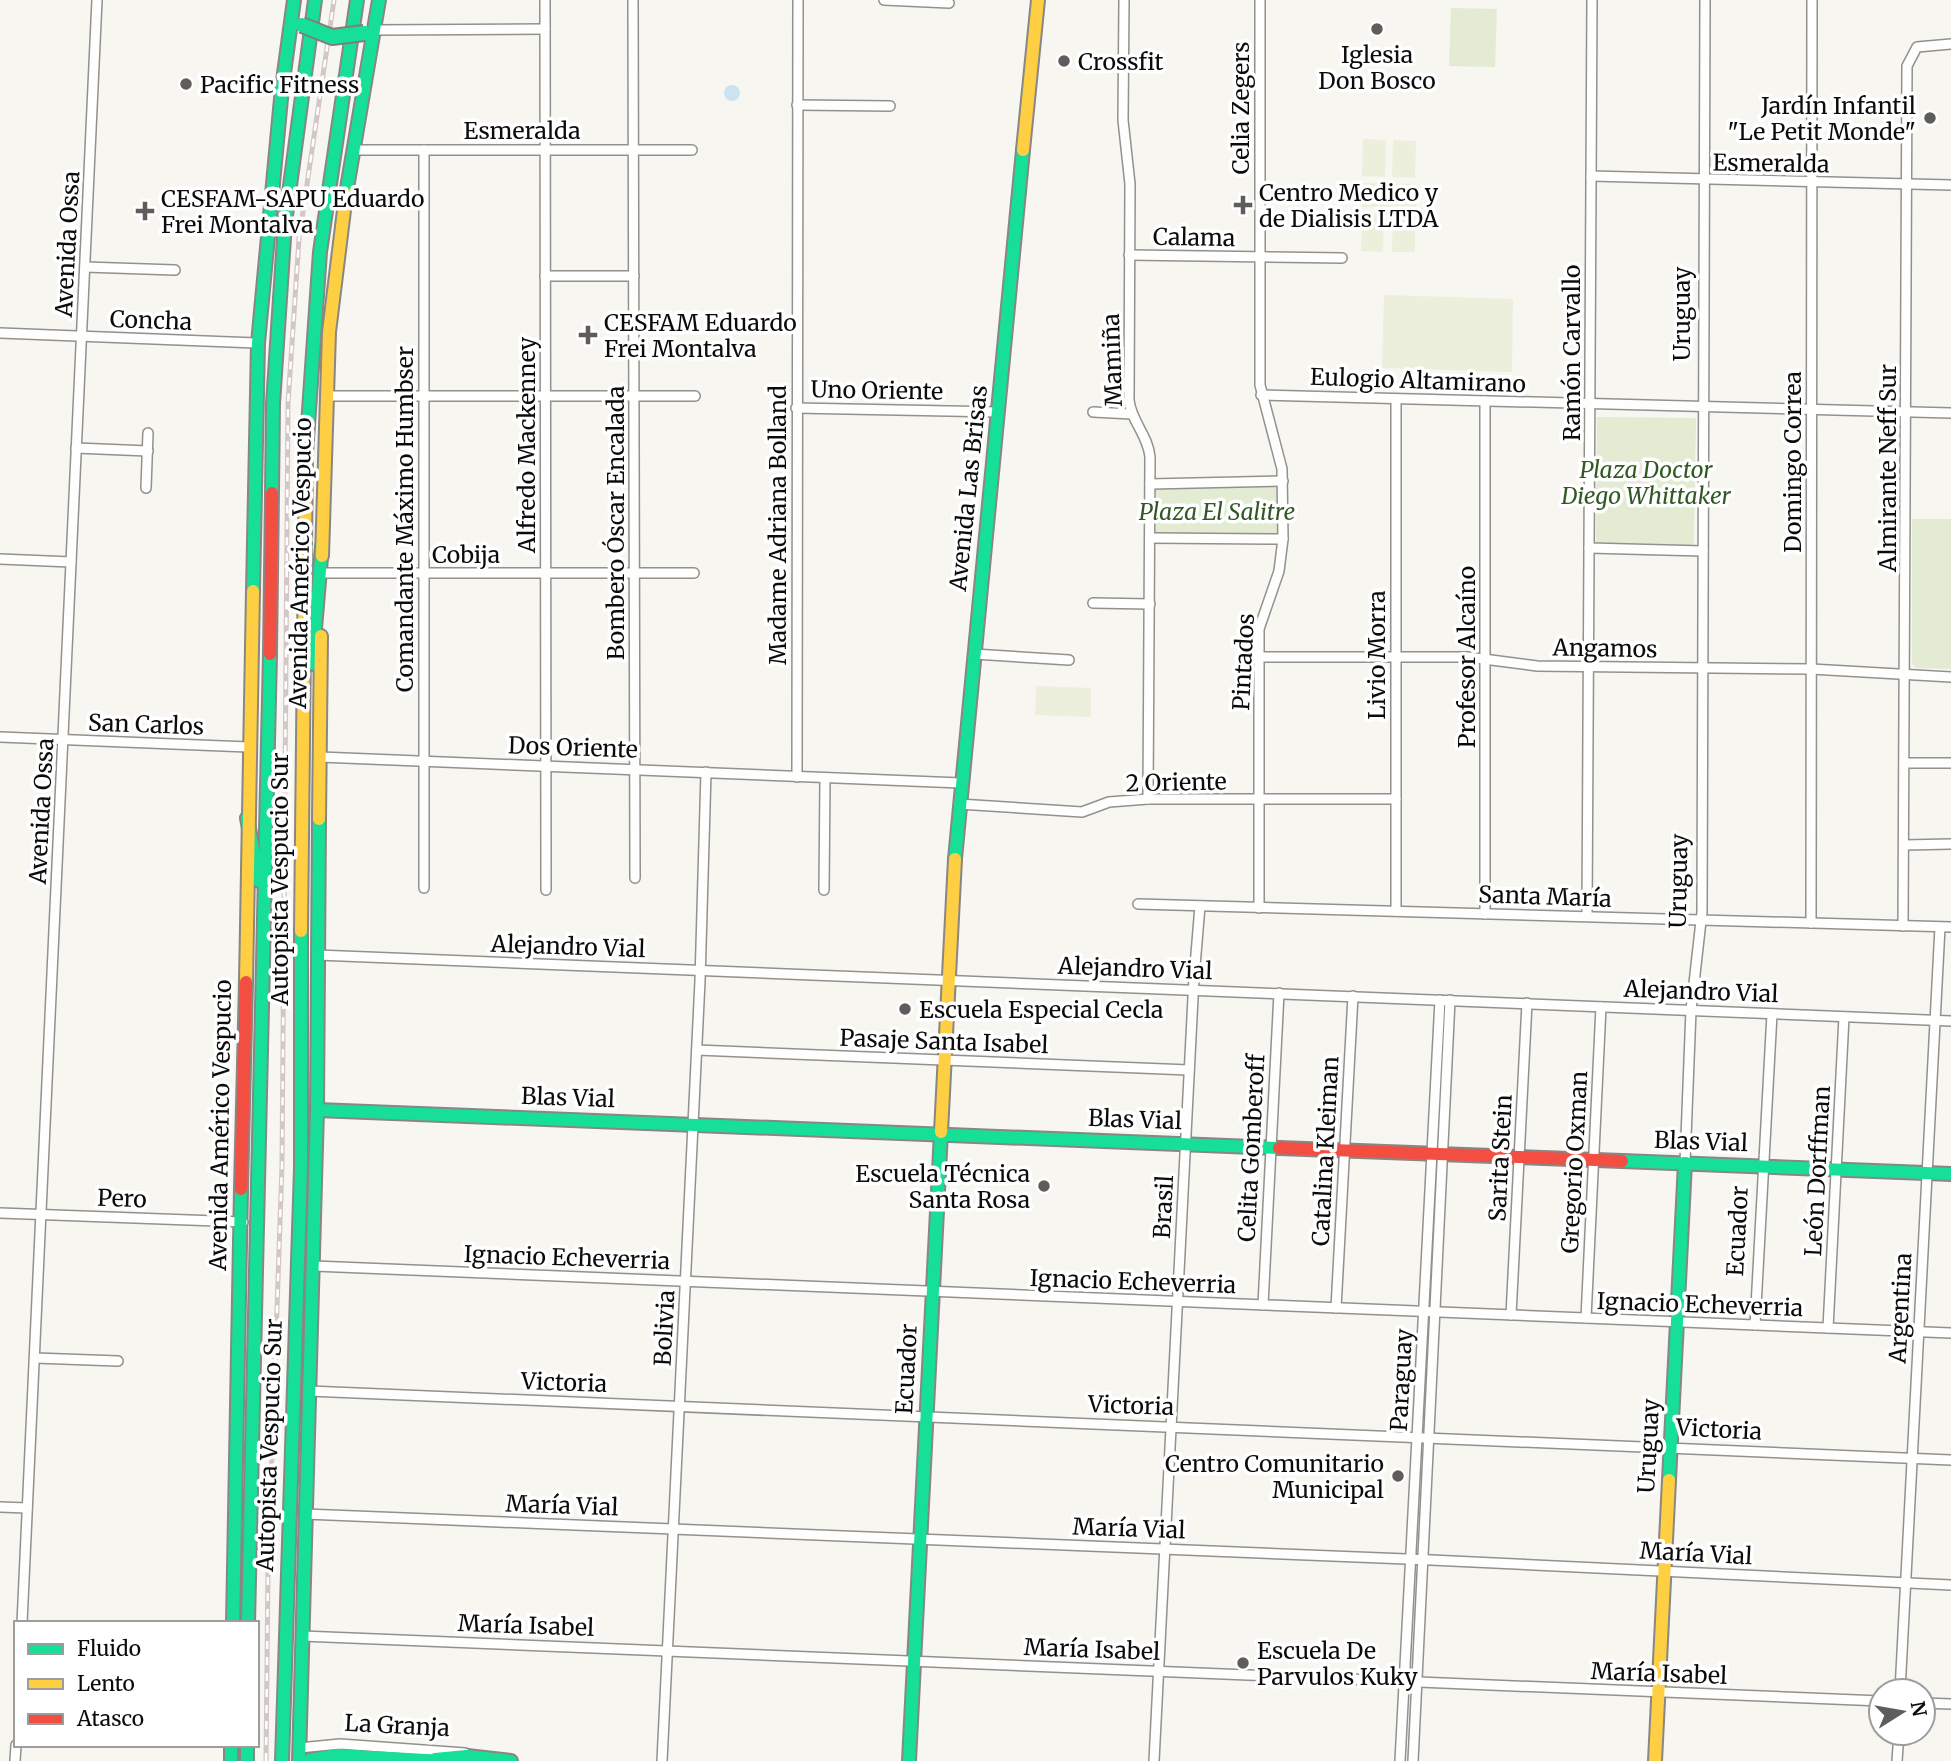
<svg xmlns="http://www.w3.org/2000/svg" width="1951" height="1761" viewBox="0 0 1951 1761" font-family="Merriweather,serif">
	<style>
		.green { fill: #e3ebd3 }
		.pitch { fill: #ebefdc }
		.plaza { fill: #e8e5dd }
		.water { fill: #cae3ee }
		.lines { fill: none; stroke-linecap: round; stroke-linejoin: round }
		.street-casing { stroke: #92918e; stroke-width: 12 }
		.fast-casing { stroke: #888785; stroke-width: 16 }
		.slow-casing { stroke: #888785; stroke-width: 16 }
		.jam-casing { stroke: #888785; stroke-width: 16 }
		.street { stroke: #fefefd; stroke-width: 9 }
		.fast { stroke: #16e098; stroke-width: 12 }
		.slow { stroke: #ffcf43; stroke-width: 12 }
		.jam { stroke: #f24e42; stroke-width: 12 }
		.rail-casing { stroke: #d3c6c6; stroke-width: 5 }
		.rail { stroke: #fff; stroke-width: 2.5; stroke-dasharray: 8; stroke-linecap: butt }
		.fast-bridge-casing { stroke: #7f7e7b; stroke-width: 18; stroke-linecap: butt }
		.fast-bridge { stroke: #16e098; stroke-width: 14 }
		.poi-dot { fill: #5e5d5b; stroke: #fff; stroke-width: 2.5 }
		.labels { text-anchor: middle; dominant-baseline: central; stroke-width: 7; stroke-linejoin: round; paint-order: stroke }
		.poi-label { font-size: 23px; fill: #0b0b0b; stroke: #fff; text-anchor: start }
		.street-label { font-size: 23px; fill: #0b0b0b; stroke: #fff }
		.park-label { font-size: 23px; font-style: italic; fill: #325925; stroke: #fff }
	</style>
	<rect width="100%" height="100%" fill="#f8f6f0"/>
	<!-- green -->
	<g class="green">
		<path d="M1451,8L1497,9L1495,67L1449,66Z"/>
		<path d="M1597,417L1696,418L1694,547L1596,546Z"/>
		<path d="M1277,486L1278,535L1156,536V487Z"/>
		<path d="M1912,519H1951V669L1916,668L1912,664Z"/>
	</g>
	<!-- pitch -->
	<g class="pitch">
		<path d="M1363,139L1386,140L1385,177L1362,176Z"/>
		<path d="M1393,140L1416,141L1415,178L1392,177Z"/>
		<path d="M1363,183L1416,184V207H1362Z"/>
		<path d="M1362,213L1384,214L1383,252L1361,251Z"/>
		<path d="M1393,216H1415V252H1392Z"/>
		<path d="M1384,295L1513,299L1512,372L1382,368Z"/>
		<path d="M1036,686L1091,688V717L1035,715Z"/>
	</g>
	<!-- plaza -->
	<circle class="plaza" cx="1640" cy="482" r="15"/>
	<!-- water -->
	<circle class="water" cx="732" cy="93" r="8"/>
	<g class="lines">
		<defs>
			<g id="street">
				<path d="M545,0L546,890"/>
				<path d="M633,0L635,878"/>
				<path d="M884,0L949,3"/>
				<path d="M1124,0L1123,120L1130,184L1129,400C1131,421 1148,435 1150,457L1148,799"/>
				<path d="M375,30L545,29"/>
				<path d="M797,105L890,106"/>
				<path d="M353,150H692"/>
				<path d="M424,150V888"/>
				<path d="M1591,176L1951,185"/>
				<path d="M1129,255L1342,258"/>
				<path d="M85,267L175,270"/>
				<path d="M545,276H634"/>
				<path d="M0,333L258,343"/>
				<path d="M1261,395L1951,413"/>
				<path d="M326,396H695"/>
				<path d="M1396,399V911"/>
				<path d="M796,408L999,412"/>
				<path d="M1093,412L1132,414"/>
				<path d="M76,448L148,451"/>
				<path d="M1150,484L1283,481"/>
				<path d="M146,488L148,433"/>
				<path d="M1150,538L1283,539"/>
				<path d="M1589,548L1703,551"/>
				<path d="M0,559L71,562"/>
				<path d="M321,573H694"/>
				<path d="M1093,603L1150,604"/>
				<path d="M974,654L1069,660"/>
				<path d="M1259,657H1468L1537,666L1811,669L1951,677"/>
				<path d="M0,737L248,747"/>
				<path d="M320,757L961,783"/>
				<path d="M1904,763H1951"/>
				<path d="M797,777L798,0"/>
				<path d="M959,804L1082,812L1109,802L1148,799H1396"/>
				<path d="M1904,845L1951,844"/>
				<path d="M824,890L825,778"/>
				<path d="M1138,904L1951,927"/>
				<path d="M1259,908V629L1279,571L1283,539L1282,469L1260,385V0"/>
				<path d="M1485,914V401"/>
				<path d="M1587,916L1592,0"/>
				<path d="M1811,923L1812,0"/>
				<path d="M1903,926L1907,66L1917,47L1951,44"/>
				<path d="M317,955L1951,1021"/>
				<path d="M697,1050L1189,1070"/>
				<path d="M1685,1163L1691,1010L1702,912L1705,0"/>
				<path d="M0,1213L243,1222"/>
				<path d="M314,1266L1951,1333"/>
				<path d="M1263,1305L1279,993"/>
				<path d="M1336,1308L1353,996"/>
				<path d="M1511,1315L1527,1003"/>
				<path d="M1586,1318L1601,1007"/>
				<path d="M1755,1325L1772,1014"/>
				<path d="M1828,1328L1844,1017"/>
				<path d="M35,1358L118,1361"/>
				<path d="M309,1391L1951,1460"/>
				<path d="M0,1507L27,1508"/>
				<path d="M305,1514L1431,1560L1951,1585"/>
				<path d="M22,1623L97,0"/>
				<path d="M302,1636L1881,1701"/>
				<path d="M1900,1691L1940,927"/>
				<path d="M1923,1703L1951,1704"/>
				<path d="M299,1748L340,1744L465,1753"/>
				<path d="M15,1761L16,1745"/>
				<path d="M662,1761L700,981L706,772"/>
				<path d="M1154,1761L1194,978L1200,906"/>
				<path d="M1400,1761L1440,1000"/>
				<path d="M1413,1761L1450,1000"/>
				<path d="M1897,1761L1899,1733"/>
			</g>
			<g id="fast">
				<path d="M346,194L379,0"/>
				<path d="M306,454L320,252L357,0"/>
				<path d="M272,493L273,404L285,223L315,0"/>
				<path d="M253,591L258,343L282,88L294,0"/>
				<path d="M312,664L322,546"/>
				<path d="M247,818L259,881"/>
				<path d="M955,859L1023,150"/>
				<path d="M317,1110L1279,1148"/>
				<path d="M1622,1161L1951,1174"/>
				<path d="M1669,1480L1685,1163"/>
				<path d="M233,1623L241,1189"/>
				<path d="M248,1623L270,654"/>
				<path d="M231,1745V1761"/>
				<path d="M247,1745V1761"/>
				<path d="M435,1759L467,1756L511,1761"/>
				<path d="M310,1760L337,1755L443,1761"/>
				<path d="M282,1761L301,1168V931"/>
				<path d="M299,1761L317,1110L319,819"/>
				<path d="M909,1761L941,1132"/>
			</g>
			<g id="slow">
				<path d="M1023,150L1038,0"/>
				<path d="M322,556L329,332L346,194"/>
				<path d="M319,819L321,636"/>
				<path d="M301,931L306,454"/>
				<path d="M246,982L253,591"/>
				<path d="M941,1132L955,859"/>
				<path d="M1655,1761L1669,1480"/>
			</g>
			<g id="jam">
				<path d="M270,654L272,493"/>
				<path d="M1279,1148L1622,1161"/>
				<path d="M241,1189L246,982"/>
			</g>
		</defs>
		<!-- street casing -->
		<use href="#street" class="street-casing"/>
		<!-- fast casing -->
		<use href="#fast" class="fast-casing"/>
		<!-- slow casing -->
		<use href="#slow" class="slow-casing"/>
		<!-- jam casing -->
		<use href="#jam" class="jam-casing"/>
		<!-- street -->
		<use href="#street" class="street"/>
		<!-- fast -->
		<use href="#fast" class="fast"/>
		<!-- slow -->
		<use href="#slow" class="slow"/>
		<!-- jam -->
		<use href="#jam" class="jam"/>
		<defs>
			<path id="rail" d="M266,1761L268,1567L282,1165L288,403L299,239L334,0"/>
		</defs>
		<!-- rail casing -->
		<use href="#rail" class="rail-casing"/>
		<!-- rail -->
		<use href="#rail" class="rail"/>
		<defs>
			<path id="fast-bridge" d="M302,25L332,37L364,33"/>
		</defs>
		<!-- fast-bridge casing -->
		<use href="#fast-bridge" class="fast-bridge-casing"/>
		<!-- fast-bridge -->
		<use href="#fast-bridge" class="fast-bridge"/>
	</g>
	<!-- markers -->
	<g class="poi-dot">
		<circle cx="1377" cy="29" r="7"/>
		<circle cx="1064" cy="61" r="7"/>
		<circle cx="186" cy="84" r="7"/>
		<circle cx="1930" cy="118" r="7"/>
		<path d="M1239.5 194.5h7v7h7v7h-7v7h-7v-7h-7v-7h7z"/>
		<path d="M141.5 200.5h7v7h7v7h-7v7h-7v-7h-7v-7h7z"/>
		<path d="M584.5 324.5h7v7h7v7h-7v7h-7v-7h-7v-7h7z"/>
		<circle cx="905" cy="1009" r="7"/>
		<circle cx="1044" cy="1186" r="7"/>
		<circle cx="1398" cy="1476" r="7"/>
		<circle cx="1243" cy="1663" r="7"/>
	</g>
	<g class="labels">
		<!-- poi labels -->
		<g class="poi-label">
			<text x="1377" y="54" text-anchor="middle">Iglesia<tspan x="1377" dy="26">Don Bosco</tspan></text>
			<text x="1078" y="61">Crossfit</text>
			<text x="200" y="84">Pacific Fitness</text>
			<text x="1916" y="105" text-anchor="end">Jardín Infantil<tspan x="1916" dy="26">"Le Petit Monde"</tspan></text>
			<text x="1259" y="192">Centro Medico y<tspan x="1259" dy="26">de Dialisis LTDA</tspan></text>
			<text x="161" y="198">CESFAM-SAPU Eduardo<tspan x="161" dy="26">Frei Montalva</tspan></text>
			<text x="604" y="322">CESFAM Eduardo<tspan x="604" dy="26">Frei Montalva</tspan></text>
			<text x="919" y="1009">Escuela Especial Cecla</text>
			<text x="1030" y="1173" text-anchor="end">Escuela Técnica<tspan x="1030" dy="26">Santa Rosa</tspan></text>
			<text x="1384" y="1463" text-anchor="end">Centro Comunitario<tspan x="1384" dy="26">Municipal</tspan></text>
			<text x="1257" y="1650">Escuela De<tspan x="1257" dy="26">Parvulos Kuky</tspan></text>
		</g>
		<!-- street labels -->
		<g class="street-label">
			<text transform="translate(1240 108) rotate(-90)">Celia Zegers</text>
			<text x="522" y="130">Esmeralda</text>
			<text transform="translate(1771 163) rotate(1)">Esmeralda</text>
			<text transform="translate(1194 237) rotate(1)">Calama</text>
			<text transform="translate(67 244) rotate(-87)">Avenida Ossa</text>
			<text transform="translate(1681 314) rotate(-90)">Uruguay</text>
			<text transform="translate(151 320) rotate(2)">Concha</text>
			<text transform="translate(1571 353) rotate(-90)">Ramón Carvallo</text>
			<text transform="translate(1112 360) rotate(-92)">Mamiña</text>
			<text transform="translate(1418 380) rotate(2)">Eulogio Altamirano</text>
			<text transform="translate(877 390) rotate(1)">Uno Oriente</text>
			<text transform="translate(526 445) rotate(-90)">Alfredo Mackenney</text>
			<text transform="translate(1792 462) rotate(-90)">Domingo Correa</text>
			<text transform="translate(1887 468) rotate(-90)">Almirante Neff Sur</text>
			<text transform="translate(968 488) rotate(-84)">Avenida Las Brisas</text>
			<text transform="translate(404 519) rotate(-90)">Comandante Máximo Humbser</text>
			<text transform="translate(615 523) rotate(-90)">Bombero Óscar Encalada</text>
			<text transform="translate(777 525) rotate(-90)">Madame Adriana Bolland</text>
			<text x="466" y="554">Cobija</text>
			<text transform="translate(300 563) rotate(-89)">Avenida Américo Vespucio</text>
			<text transform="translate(1605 648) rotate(1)">Angamos</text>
			<text transform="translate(1376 655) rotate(-90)">Livio Morra</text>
			<text transform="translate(1466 657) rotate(-90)">Profesor Alcaíno</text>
			<text transform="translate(1243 662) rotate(-87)">Pintados</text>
			<text transform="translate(146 724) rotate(2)">San Carlos</text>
			<text transform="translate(573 747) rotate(2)">Dos Oriente</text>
			<text transform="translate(1176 782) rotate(-1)">2 Oriente</text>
			<text transform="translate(41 811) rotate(-87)">Avenida Ossa</text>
			<text transform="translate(279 879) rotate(-90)">Autopista Vespucio Sur</text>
			<text transform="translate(1678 881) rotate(-89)">Uruguay</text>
			<text transform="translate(1545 896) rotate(2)">Santa María</text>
			<text transform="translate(568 946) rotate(2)">Alejandro Vial</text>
			<text transform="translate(1135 968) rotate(2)">Alejandro Vial</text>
			<text transform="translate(1701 991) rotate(2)">Alejandro Vial</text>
			<text transform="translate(944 1041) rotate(2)">Pasaje Santa Isabel</text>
			<text transform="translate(568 1097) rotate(2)">Blas Vial</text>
			<text transform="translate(1135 1119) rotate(2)">Blas Vial</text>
			<text transform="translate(220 1125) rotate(-89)">Avenida Américo Vespucio</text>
			<text transform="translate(1701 1141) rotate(2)">Blas Vial</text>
			<text transform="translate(1251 1148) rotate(-87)">Celita Gomberoff</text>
			<text transform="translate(1325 1151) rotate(-87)">Catalina Kleiman</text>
			<text transform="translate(1500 1158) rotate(-87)">Sarita Stein</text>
			<text transform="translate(1574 1162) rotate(-87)">Gregorio Oxman</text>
			<text transform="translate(1817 1171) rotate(-87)">León Dorffman</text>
			<text transform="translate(122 1198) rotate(2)">Pero</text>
			<text transform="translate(1163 1207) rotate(-87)">Brasil</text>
			<text transform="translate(1737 1231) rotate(-87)">Ecuador</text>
			<text transform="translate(567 1257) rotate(2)">Ignacio Echeverria</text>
			<text transform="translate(1133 1281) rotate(2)">Ignacio Echeverria</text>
			<text transform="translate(1700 1304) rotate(2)">Ignacio Echeverria</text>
			<text transform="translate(1900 1308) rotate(-87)">Argentina</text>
			<text transform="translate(664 1328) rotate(-87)">Bolivia</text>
			<text transform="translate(906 1369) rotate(-87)">Ecuador</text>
			<text transform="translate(1401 1380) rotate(-87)">Paraguay</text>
			<text transform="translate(564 1382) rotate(2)">Victoria</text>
			<text transform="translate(1131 1405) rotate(2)">Victoria</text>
			<text transform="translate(1719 1429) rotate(3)">Victoria</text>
			<text transform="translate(269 1445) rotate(-88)">Autopista Vespucio Sur</text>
			<text transform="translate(1648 1446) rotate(-87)">Uruguay</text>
			<text transform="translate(562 1505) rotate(2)">María Vial</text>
			<text transform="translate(1129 1528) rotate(2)">María Vial</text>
			<text transform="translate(1696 1553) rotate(3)">María Vial</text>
			<text transform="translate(526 1625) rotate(2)">María Isabel</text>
			<text transform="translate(1092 1649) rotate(2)">María Isabel</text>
			<text transform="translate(1659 1673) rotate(2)">María Isabel</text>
			<text transform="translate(397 1725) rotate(3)">La Granja</text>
		</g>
		<!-- park labels -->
		<g class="park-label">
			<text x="1646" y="469">Plaza Doctor<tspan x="1646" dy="26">Diego Whittaker</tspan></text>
			<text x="1217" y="511">Plaza El Salitre</text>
		</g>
	</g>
	<!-- legend -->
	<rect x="14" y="1621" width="245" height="126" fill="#ffffff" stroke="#9d9d9d" stroke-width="2"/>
	<rect x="28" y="1644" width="35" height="10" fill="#16e098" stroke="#9d9d9d" stroke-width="2"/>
	<text x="77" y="1656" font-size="21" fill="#0b0b0b">Fluido</text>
	<rect x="28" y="1679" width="35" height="10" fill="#ffcf43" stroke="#9d9d9d" stroke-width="2"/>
	<text x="77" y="1691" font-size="21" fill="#0b0b0b">Lento</text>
	<rect x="28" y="1714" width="35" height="10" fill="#f24e42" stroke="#9d9d9d" stroke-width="2"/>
	<text x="77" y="1726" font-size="21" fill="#0b0b0b">Atasco</text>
	<!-- north arrow -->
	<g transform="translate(1902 1712) rotate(79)"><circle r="33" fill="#ffffff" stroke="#9d9d9d" stroke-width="2"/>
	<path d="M0-5L12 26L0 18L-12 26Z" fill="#5e5d5b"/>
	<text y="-10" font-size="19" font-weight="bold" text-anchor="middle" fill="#0b0b0b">N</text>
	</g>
</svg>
